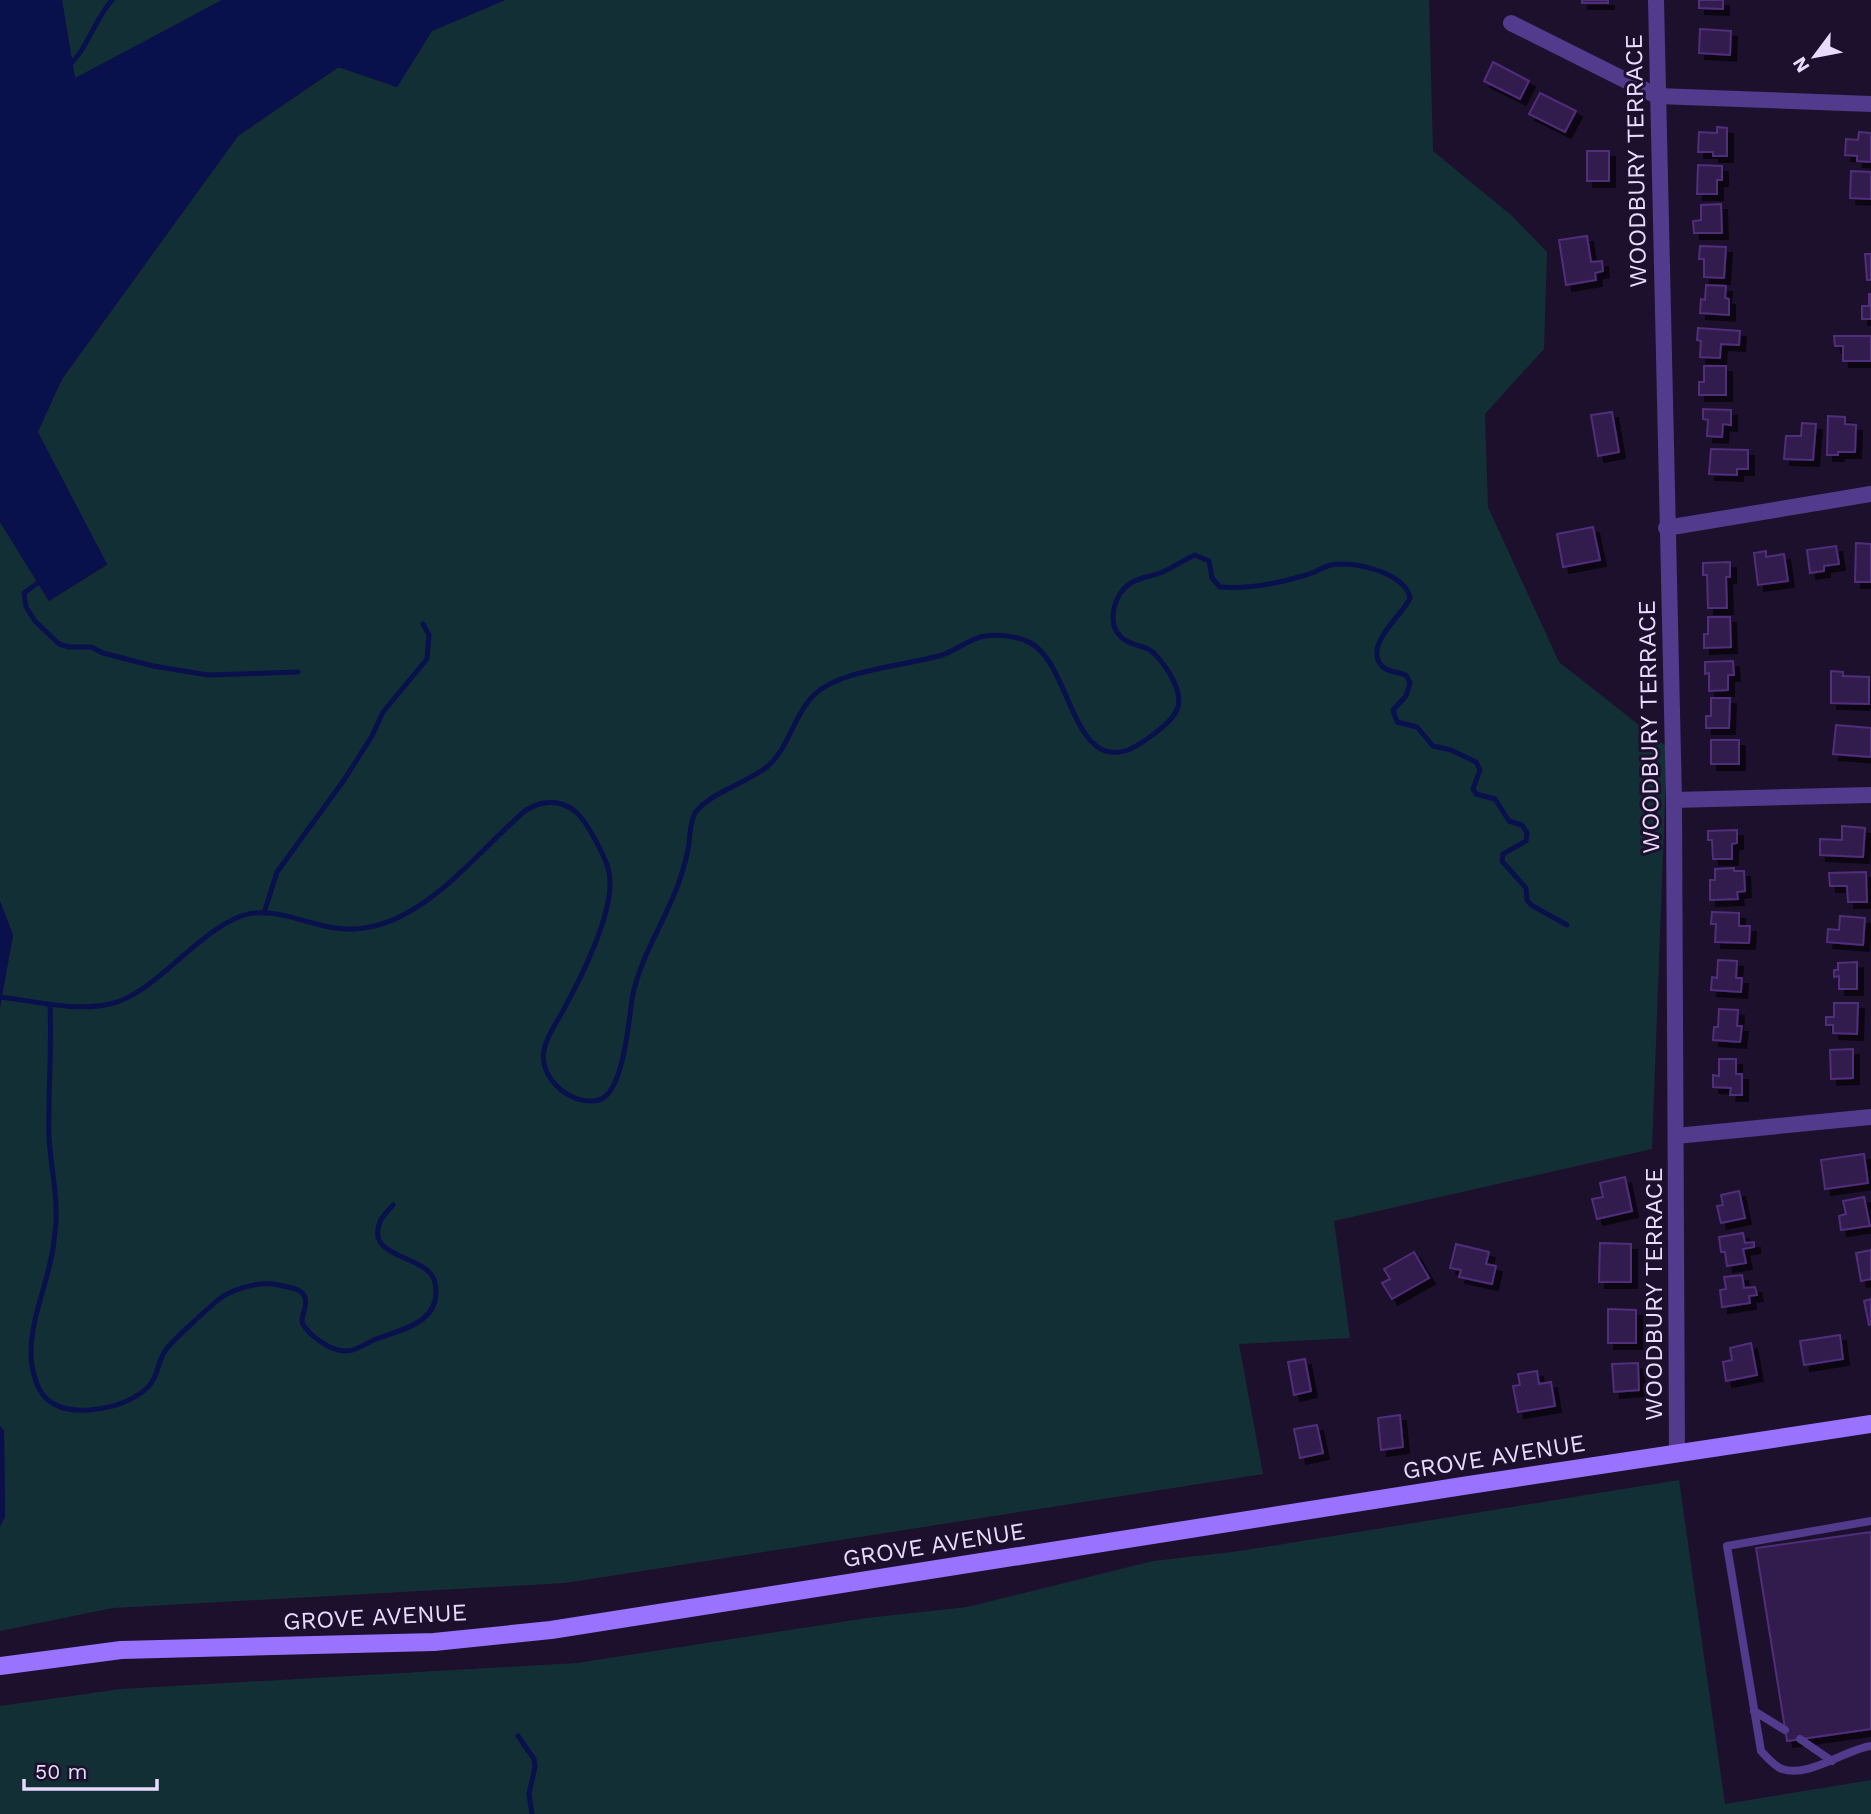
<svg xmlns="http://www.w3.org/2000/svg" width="1871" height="1814" viewBox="0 0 1871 1814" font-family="'Work Sans',sans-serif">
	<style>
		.green { fill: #132f36 }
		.water { fill: #09114c }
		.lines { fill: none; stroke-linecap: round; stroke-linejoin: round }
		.stream { stroke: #09114c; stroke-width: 5 }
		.building { fill: #321c4e; stroke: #502d7a; stroke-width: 2; filter: url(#shadow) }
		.service { stroke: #523a8c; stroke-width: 8 }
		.minor { stroke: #523a8c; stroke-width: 16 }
		.secondary { stroke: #9972ff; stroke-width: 18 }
		.labels { text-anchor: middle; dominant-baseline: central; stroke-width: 6; stroke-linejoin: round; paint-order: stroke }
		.street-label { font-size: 24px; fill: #e8dbff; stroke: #1c102c }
	</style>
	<defs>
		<filter id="shadow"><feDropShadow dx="6" dy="6" stdDeviation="0" flood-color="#0009"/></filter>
	</defs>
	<rect width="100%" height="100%" fill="#1c102c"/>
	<!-- green -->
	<g class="green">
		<path d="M62,0H222L75,79Z"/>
		<path d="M505,0H1429L1433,151L1511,215L1547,252L1544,349L1485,414L1488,507L1559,662L1667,747L1652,1149L1334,1221L1350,1338L1239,1344L1263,1474L565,1583L113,1608L0,1631V1526L5,1517L4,1431L0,1426V1007L13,935L0,901V522L49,601L107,565L37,432L62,379L238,136L339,67L397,87L432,31Z"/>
		<path d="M1679,1480L1725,1804L1871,1780V1814H0V1706L121,1689L577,1663L867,1618L967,1607L1153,1561L1240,1551Z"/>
	</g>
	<!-- water -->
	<g class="water">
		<path d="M0,0H62L75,78L222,0H505L432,31L397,87L338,67L238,136L62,379L38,432L107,564L49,601L0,522Z"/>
		<path d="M0,901L13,935L0,1007Z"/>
		<path d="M0,1426L4,1431L5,1517L0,1526Z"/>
	</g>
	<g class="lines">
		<!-- stream -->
		<g class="stream">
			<path d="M68,66C88,49 94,20 112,0"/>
			<path d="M42,580L24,593L26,607L35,621L59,644L69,647H91L103,653L153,666L208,675L298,672"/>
			<path d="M264,913L277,872L344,780L372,736L383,712L427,659L429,635L423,624"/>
			<path d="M0,997C36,1001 74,1012 110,1004C155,994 194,934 241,916C271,905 305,924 335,928C413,940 472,856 526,810C543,800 560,799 576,812C586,821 592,834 598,845C604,857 610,868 610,882C611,917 582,976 565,1007C558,1021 547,1034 544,1050C538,1078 572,1107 599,1100C623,1094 629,1021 632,999C640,956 665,922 679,882C683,870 687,857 689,844C690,834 690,822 695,813C710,792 748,783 768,766C790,746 794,714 815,694C842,669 906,666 942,655C957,650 970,638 985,636C997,634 1013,636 1024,640C1071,654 1069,771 1128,750C1138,746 1147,739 1155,733C1180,715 1186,702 1170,674C1165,666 1158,656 1150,650C1141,645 1129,645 1121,637C1106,623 1114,593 1131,583C1140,577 1150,577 1160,573C1173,568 1183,560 1195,555L1209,561L1212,578L1220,587C1248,589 1280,583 1306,575C1315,573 1322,567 1331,565C1353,560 1406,573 1410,598C1403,615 1364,644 1381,665C1386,672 1398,672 1406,675L1410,683L1406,696L1393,710L1397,722L1417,727L1433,746L1451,750L1476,762L1480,770L1473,789L1476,794L1495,799L1509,821L1522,825L1527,833L1526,841L1503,854L1502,861L1526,888L1527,900L1531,905L1567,925"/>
			<path d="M50,1004C52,1049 48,1091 49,1136C50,1161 56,1185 56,1210C57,1220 55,1231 54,1241C50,1280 30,1316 31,1356C32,1372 37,1394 52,1403C77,1418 125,1408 147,1388C158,1378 157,1363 165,1351C170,1343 219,1297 227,1294C241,1287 263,1281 278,1285C293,1288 309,1289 305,1307C304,1313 302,1316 302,1323C310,1336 330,1351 346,1351C357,1351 366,1343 376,1339C403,1329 443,1322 435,1283C430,1254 364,1260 380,1222C382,1216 389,1210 393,1205"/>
			<path d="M518,1736L534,1759L535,1767L529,1794L532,1814"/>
		</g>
	</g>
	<!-- building -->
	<g class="building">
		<rect x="1582" y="0" width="26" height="3"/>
		<path d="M1699,0H1723V9L1699,8Z"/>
		<path d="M1700,29L1731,31L1730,55L1699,53Z"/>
		<path d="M1493,62L1529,81L1520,99L1484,81Z"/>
		<path d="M1540,93L1576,111L1565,132L1529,114Z"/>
		<path d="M1717,127L1727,128V156H1713V152H1698L1699,132L1717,133Z"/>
		<path d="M1859,132L1871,133V162L1857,161V156L1845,155L1846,139L1858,140Z"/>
		<rect x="1587" y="151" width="22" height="30"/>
		<path d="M1698,165L1722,166V180H1717V194H1697Z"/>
		<path d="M1851,171L1871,172V199L1850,198Z"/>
		<path d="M1721,204L1722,233H1694L1693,221L1701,220V205Z"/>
		<path d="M1587,236L1591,262L1602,261L1603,271L1595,273L1596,280L1566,285L1559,240Z"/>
		<path d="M1700,246L1726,247L1724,278L1704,277V259H1699Z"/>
		<path d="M1865,254H1871V280H1867Z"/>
		<path d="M1706,285L1726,286L1725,298L1729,299V315L1700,313L1701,299L1705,300Z"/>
		<path d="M1869,294H1871V319H1862V306H1869Z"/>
		<path d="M1698,328L1740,331L1739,345L1721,344L1720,358L1700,357L1701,341L1697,340Z"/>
		<path d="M1834,336H1871V361H1843V346H1835Z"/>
		<path d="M1704,366H1726V395H1699V382H1704Z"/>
		<path d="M1703,409L1731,410V425L1723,424L1722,437L1707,436L1708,420L1703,419Z"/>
		<path d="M1612,412L1619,452L1598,456L1591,415Z"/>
		<path d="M1828,416L1845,417V424L1856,425L1855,452H1838V455H1827Z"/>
		<path d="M1802,423L1816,424L1813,460L1784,459L1786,436H1801Z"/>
		<path d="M1711,449L1748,450V469H1737V475L1709,474Z"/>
		<path d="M1593,527L1600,560L1563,567L1557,534Z"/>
		<path d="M1856,543L1871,544V582H1855Z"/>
		<path d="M1836,546L1839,564L1824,566V571L1810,573L1807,550Z"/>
		<path d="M1766,551V557L1784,554L1788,581L1758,585L1754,553Z"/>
		<path d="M1730,562V577H1726L1727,608H1708L1707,575H1703V563Z"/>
		<path d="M1708,617H1730L1731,647L1704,648V634H1708Z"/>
		<path d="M1733,661L1734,675H1728V690L1709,691V673L1705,674V662Z"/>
		<path d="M1831,671L1843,672V676L1869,677V704L1831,703Z"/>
		<path d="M1711,698H1730L1729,728H1706V716H1711Z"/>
		<path d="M1836,725L1871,728V757L1833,754Z"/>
		<rect x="1711" y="740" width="28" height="24"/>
		<path d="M1842,826L1865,828L1863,857L1820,855V839L1842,840Z"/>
		<path d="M1737,830V843L1732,844V859H1713L1712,840H1708V831Z"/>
		<path d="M1734,868V871H1744L1745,891L1737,892L1738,899L1710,900V880H1715V869Z"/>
		<path d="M1866,872L1867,902H1848L1847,886H1830L1829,873Z"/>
		<path d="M1712,912L1739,913V926H1750L1749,943L1715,942L1716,924H1711Z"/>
		<path d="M1840,916L1865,918L1863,945L1827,942L1828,929L1839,930Z"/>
		<path d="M1718,960L1737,961L1736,978H1742L1741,992L1711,990L1712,977L1717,978Z"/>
		<path d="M1857,962V989H1839V976L1834,977V970H1838V963Z"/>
		<path d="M1834,1003H1858L1857,1034L1833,1033V1025H1826V1017H1834Z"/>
		<path d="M1719,1009L1738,1010L1737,1026H1742L1740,1042L1713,1040L1714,1027H1718Z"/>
		<path d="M1853,1049V1078L1831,1079L1830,1050Z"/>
		<path d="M1719,1059H1736V1074H1742V1095H1730L1731,1088L1713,1087V1075L1719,1076Z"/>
		<path d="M1864,1154L1868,1183L1825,1189L1821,1160Z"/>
		<path d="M1625,1177L1632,1211L1597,1219L1592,1199L1603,1197L1600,1183Z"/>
		<path d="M1739,1191L1745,1218L1721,1223L1717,1206L1723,1205L1721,1195Z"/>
		<path d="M1864,1197L1870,1226L1841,1230L1839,1216L1846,1214L1843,1201Z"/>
		<path d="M1743,1233L1745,1243L1754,1242V1247L1743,1249L1746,1263L1727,1266L1725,1252H1721L1719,1237Z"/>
		<path d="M1600,1243L1631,1244V1282H1599Z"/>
		<path d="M1456,1244L1489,1252L1486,1264L1496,1266L1492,1284L1459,1277L1461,1270L1450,1268Z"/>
		<path d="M1871,1250V1279L1861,1281L1856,1253Z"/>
		<path d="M1414,1252L1429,1278L1392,1299L1382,1283L1390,1279L1384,1269Z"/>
		<path d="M1742,1275L1744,1288L1755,1287L1757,1295L1749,1296L1750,1303L1722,1307L1720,1290L1726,1289L1724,1277Z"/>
		<path d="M1871,1299V1324L1869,1325L1864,1301Z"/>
		<path d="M1608,1309L1636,1310V1343H1608Z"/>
		<path d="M1840,1335L1843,1359L1804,1365L1800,1341Z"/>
		<path d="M1751,1343L1757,1375L1726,1381L1723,1362L1732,1360L1730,1348Z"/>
		<path d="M1305,1359L1311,1391L1294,1395L1288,1362Z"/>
		<path d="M1638,1363L1639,1390L1614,1392L1612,1364Z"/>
		<path d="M1537,1371L1539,1384L1551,1382L1555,1406L1518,1412L1513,1386L1520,1385L1518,1374Z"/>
		<path d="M1400,1415L1403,1447L1381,1450L1378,1418Z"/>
		<path d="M1317,1425L1323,1453L1300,1458L1294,1429Z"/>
		<path d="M1871,1532V1729L1787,1741L1756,1548Z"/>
	</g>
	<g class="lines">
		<!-- service -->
		<g class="service">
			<path d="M1871,1521L1727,1546L1761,1751C1767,1757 1774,1766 1782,1769C1809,1778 1844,1750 1871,1746"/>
			<path d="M1754,1711L1785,1730"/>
			<path d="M1800,1739L1832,1761"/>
		</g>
		<!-- minor -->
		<g class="minor">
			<path d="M1656,0L1674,800L1677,1454"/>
			<path d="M1511,23L1657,96L1871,104"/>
			<path d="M1666,528L1871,494"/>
			<path d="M1674,800L1871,795"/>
			<path d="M1676,1136L1871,1117"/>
		</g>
		<!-- secondary -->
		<path class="secondary" d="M0,1666L121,1650L434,1642L551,1630L1469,1485L1871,1424"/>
	</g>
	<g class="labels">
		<!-- street labels -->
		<g class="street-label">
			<text transform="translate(1636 161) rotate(-91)">WOODBURY TERRACE</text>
			<text transform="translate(1649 727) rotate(-91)">WOODBURY TERRACE</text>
			<text transform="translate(1654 1294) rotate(-90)">WOODBURY TERRACE</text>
			<text transform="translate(1494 1457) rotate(-9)">GROVE AVENUE</text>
			<text transform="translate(934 1545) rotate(-9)">GROVE AVENUE</text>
			<text transform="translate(375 1617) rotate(-3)">GROVE AVENUE</text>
		</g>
	</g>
	<!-- north arrow -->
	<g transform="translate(1815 56) rotate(238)" stroke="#1c102c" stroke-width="5" paint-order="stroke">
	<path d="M0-5L12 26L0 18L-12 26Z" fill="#e8dbff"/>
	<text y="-10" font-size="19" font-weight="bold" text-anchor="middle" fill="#e8dbff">N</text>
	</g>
	<!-- scale -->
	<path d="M24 1779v10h133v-10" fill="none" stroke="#e8dbff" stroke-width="3.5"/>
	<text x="35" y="1779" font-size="21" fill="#e8dbff" stroke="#1c102c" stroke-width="5" paint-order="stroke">50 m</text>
</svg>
